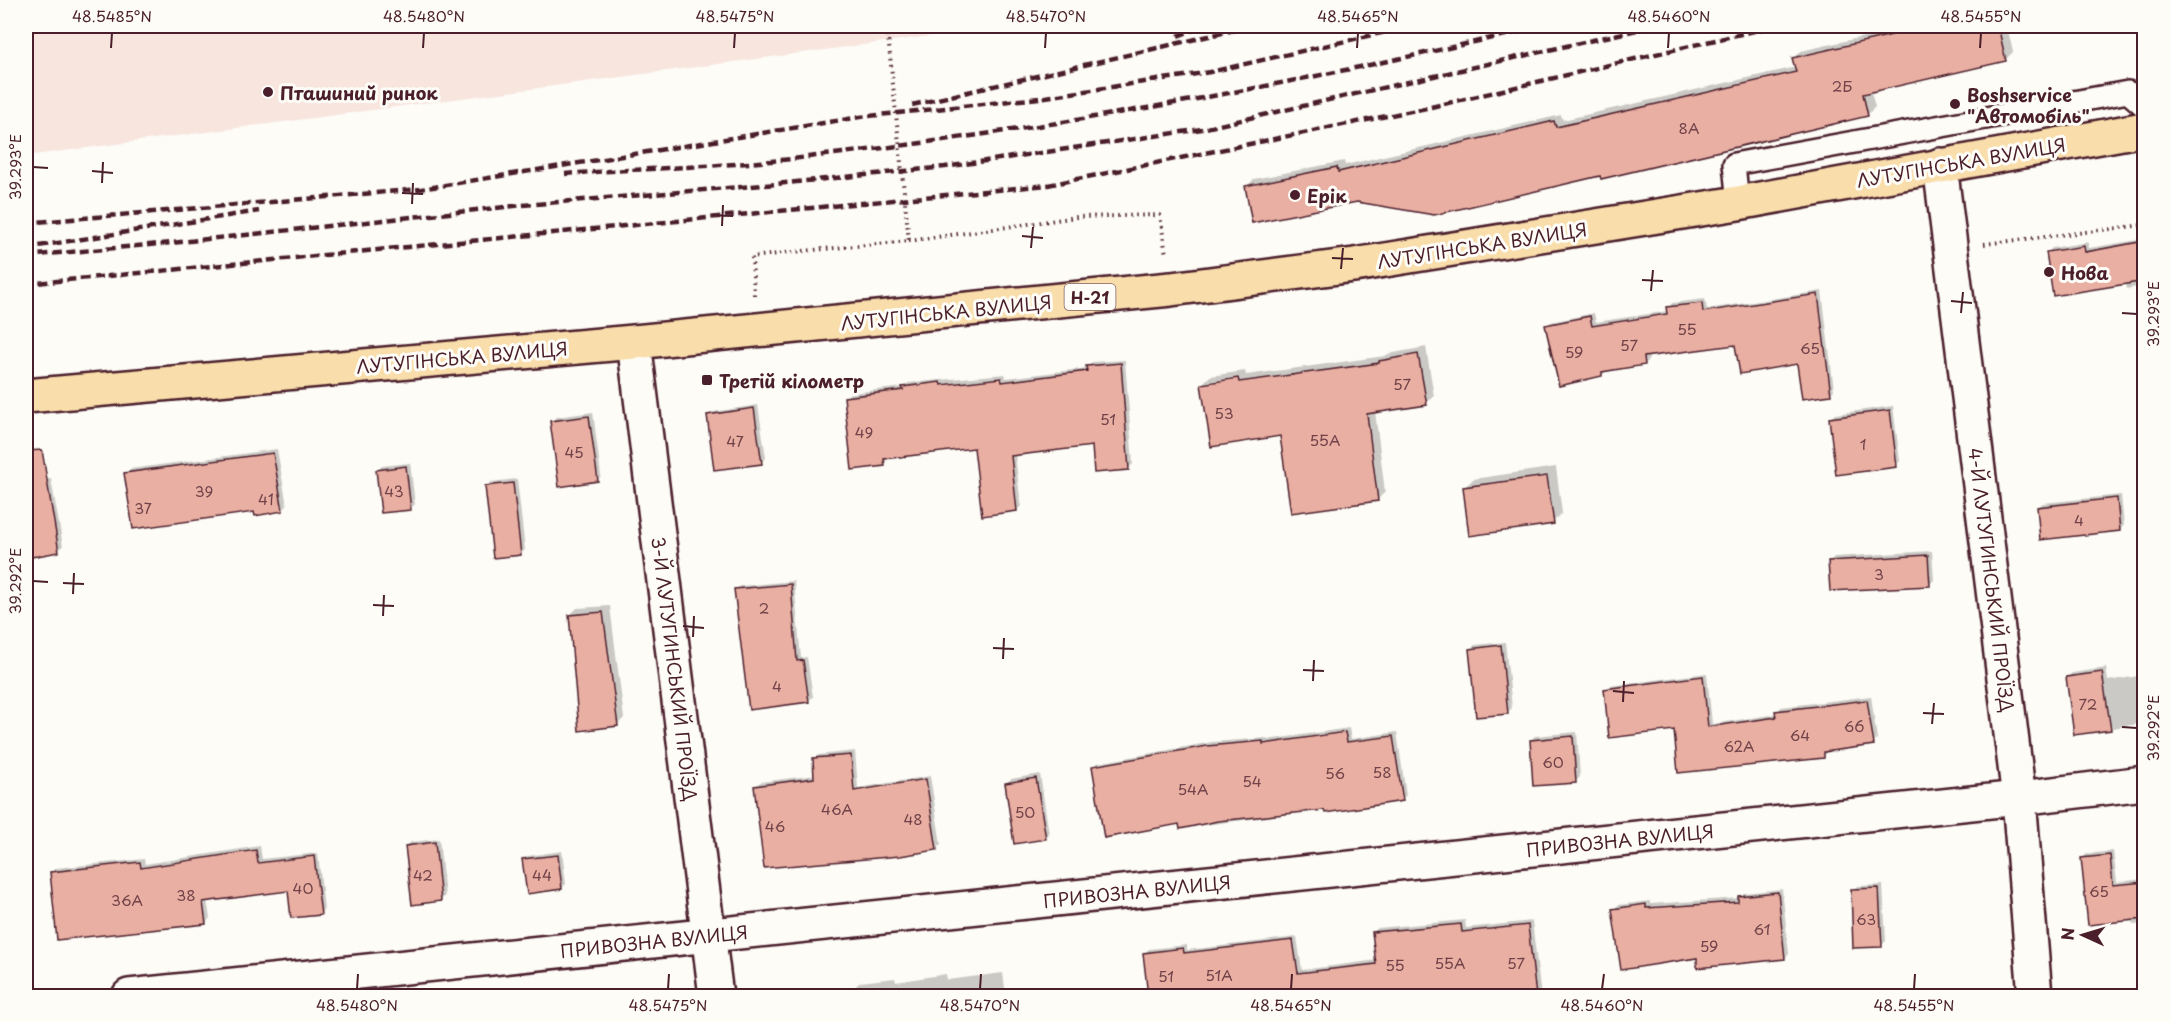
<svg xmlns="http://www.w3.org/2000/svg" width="2170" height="1022" viewBox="0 0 2170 1022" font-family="'Playpen Sans',sans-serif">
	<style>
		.built { fill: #f7e5de }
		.shadow { fill: #0003 }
		.building { fill: #e9afa3; stroke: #4a1f2b; stroke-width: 1.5 }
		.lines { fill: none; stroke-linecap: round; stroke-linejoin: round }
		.service-casing { stroke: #4a1f2b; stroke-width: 26 }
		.minor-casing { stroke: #4a1f2b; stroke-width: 38 }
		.tertiary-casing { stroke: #4a1f2b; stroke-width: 38 }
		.primary-casing { stroke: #4a1f2b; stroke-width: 38 }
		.path { stroke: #4a1f2b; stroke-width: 4; stroke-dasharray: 1.5 4.5; stroke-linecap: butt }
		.service { stroke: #fdfcf7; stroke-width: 21 }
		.minor { stroke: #fdfcf7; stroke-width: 33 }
		.tertiary { stroke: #fdfcf7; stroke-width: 33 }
		.primary { stroke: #f9deab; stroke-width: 33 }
		.rail { stroke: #4a1f2b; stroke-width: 4.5; stroke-dasharray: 9 4.5; stroke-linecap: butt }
		.path-bridge { stroke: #4a1f2b; stroke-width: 4; stroke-dasharray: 1.5 4.5; stroke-linecap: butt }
		.ticks { fill: none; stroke: #4a1f2b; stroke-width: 2 }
		.poi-dot { fill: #4a1f2b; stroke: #fdfcf7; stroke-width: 2 }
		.labels { text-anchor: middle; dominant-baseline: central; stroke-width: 6; stroke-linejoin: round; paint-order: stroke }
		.number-label { font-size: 15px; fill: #724349 }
		.shield { fill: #fdfcf7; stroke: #806168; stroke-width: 1.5 }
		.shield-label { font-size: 16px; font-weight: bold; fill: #4a1f2b }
		.poi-label { font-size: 18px; font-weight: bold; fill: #4a1f2b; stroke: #fdfcf7; text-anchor: start }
		.street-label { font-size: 18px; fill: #4a1f2b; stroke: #fdfcf7 }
		.neatline { fill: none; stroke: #4a1f2b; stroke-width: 2 }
		.ticks-label { font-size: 15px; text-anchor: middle; fill: #4a1f2b }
	</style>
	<rect width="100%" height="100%" fill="#fdfcf7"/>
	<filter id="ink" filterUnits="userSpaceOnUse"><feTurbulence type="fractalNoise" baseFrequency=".0167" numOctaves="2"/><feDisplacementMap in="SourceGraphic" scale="12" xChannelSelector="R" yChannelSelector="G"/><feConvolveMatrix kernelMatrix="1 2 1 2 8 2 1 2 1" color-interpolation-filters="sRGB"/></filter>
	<g filter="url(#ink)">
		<!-- built -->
		<path class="built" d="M26,26H1005L26,156Z"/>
		<!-- shadow -->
		<g class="shadow">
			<path d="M1911,26H2007L2013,52L2005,60L1871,91L1875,107L1868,114L1434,214L1247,186L1254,179L1344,161L1345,165L1561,115L1563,120L1796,67L1794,58L1801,51Z"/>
			<path d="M2144,239V286L2126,289L2125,283L2047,253L2052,248L2088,242L2089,248Z"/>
			<path d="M1822,291L1834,390L1830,394L1799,363L1737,343L1648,354L1649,359L1645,364L1607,370L1602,375L1547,326L1551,322L1594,313L1596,322L1668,311L1672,303L1705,299L1707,309Z"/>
			<path d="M1426,347L1434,396L1426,403L1375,411L1385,492L1377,500L1202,384L1210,376L1245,371L1246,375L1385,356L1388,354Z"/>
			<path d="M1125,360L1133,464L1129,468L1094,444L1015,454L1021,506L1017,510L975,446L888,457L884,465L846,397L850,393L904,387L908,383L1005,374L1006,378L1088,368L1092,362Z"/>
			<path d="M758,405L766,458L762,462L709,416L713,412Z"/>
			<path d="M1893,406L1900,461L1896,466L1830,419L1835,414Z"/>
			<path d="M593,412L601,476L597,480L551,422L556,417Z"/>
			<path d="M277,449L287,506L282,510H255L125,473L130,469Z"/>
			<path d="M410,463L415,504L411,508L383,512L378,470L382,466Z"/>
			<path d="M1556,467L1562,513L1553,522L1464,488L1473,479Z"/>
			<path d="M51,479L63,546L58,551L26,556V483Z"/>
			<path d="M517,479L525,550L520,554L486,487L491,482Z"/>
			<path d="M2121,495L2124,525L2120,530L2038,507L2043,503Z"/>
			<path d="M1932,551L1934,580L1930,584L1830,561L1834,557Z"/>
			<path d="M794,581L801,658L807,657L813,697L808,701L736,590L740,586Z"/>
			<path d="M610,606L624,718L617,725L570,615L577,608Z"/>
			<path d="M1505,642L1512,708L1508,712L1470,649L1475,645Z"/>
			<path d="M2106,668L2108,681L2144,675V723L2076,734L2068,677L2072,673Z"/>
			<path d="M1707,673L1712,724L1777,714L1781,707L1871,696L1877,739L1873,744L1828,750L1824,756L1675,729L1606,690L1610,686Z"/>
			<path d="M1349,728L1351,739L1397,732L1406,795L1402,800L1181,828L1180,823L1093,767L1098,763L1212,742L1267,738V740Z"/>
			<path d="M1577,732L1580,777L1576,781L1531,740L1535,736Z"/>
			<path d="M855,751L858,788L930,776L941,844L936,848L756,786L760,782L816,775L814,759L818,755Z"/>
			<path d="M1040,774L1049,834L1045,838L1006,783L1011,779Z"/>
			<path d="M439,839L445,896L441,900L406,847L411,842Z"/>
			<path d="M260,846L262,859L318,853L324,909L320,914L290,889L207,900L210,918L206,923L52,872L56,868L144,859L145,864Z"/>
			<path d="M562,851L566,884L562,888L524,860L528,856Z"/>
			<path d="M2113,851L2117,882L2144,879V924L2133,925L2132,919L2082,858L2087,854Z"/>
			<path d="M1883,885L1886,941L1881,946L1853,890L1857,886Z"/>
			<path d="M1782,889L1789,954L1785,958L1698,956L1614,910L1618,905L1650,901V904L1740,898L1744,893Z"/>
			<path d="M1465,920L1466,928L1532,921L1541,996H1149L1144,954L1149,949L1187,945V950L1297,937L1302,970L1377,960L1373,932L1378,928Z"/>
			<path d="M1003,973L1006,996H857L856,986L860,982L895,978L896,982L946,974L947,980Z"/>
			<path d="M1979,992V996H1931Z"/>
		</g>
		<!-- building -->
		<g class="building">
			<path d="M1931,26H1998L2006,61L1863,94L1868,116L1601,179L1600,176L1434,215L1357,202L1252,223L1245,186L1337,167L1338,172L1554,121L1556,127L1796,72L1792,58Z"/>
			<path d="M2145,241V281L2053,296L2046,252L2084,246L2085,252Z"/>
			<path d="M1818,294L1831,395L1802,399L1797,364L1740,374L1735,345L1644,357L1645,365L1602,372V376L1559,386L1545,325L1590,316L1592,326L1667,314L1666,307L1702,303L1703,312Z"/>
			<path d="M1418,354L1427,405L1367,414L1378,501L1291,513L1280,436L1211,447L1201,384L1238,378L1239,382L1379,363V361Z"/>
			<path d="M1121,363L1129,470L1094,473L1092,446L1011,456L1017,511L982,516L974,448L884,459L885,466L852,470L844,397L903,390L902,387L940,382L941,385L1001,378L1002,382L1087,371L1086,366Z"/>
			<path d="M754,408L762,464L714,470L707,415Z"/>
			<path d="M1890,410L1897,467L1836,475L1829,418Z"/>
			<path d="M589,416L598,481L559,487L550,421Z"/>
			<path d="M42,450L59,552L26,558V451Z"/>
			<path d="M273,453L283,511L255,516L254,512L133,529L124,473Z"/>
			<path d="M406,466L411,510L381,513L376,470Z"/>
			<path d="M1547,476L1554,524L1469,536L1463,487Z"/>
			<path d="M513,483L521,555L493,558L485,486Z"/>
			<path d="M2117,498L2120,531L2040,540L2037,507Z"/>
			<path d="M1928,555L1930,586L1830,591L1828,561Z"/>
			<path d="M791,584L797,661L803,660L809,702L749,710L734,589Z"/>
			<path d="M603,612L618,726L579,731L569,615Z"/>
			<path d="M1501,645L1508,714L1476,717L1469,649Z"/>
			<path d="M2102,672L2111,730L2074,735L2066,677Z"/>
			<path d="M1703,676L1708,727L1776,717L1775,711L1867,700L1874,745L1824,752V758L1678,773L1674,730L1609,738L1604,689Z"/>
			<path d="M1345,732L1347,742L1393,736L1403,801L1325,813L1324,810L1218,821L1180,829L1179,824L1104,838L1092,766L1207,746L1263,741V744Z"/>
			<path d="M1573,736L1576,783L1533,786L1530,740Z"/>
			<path d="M851,755L854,791L926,779L937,850L900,856L764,868L754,786L814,778L813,758Z"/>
			<path d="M1036,778L1046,839L1014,844L1005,783Z"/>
			<path d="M435,842L441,901L412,905L405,846Z"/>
			<path d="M256,850L258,863L314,856L321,915L291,918L288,891L203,902L206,924L57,940L50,872L140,862L141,868Z"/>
			<path d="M558,855L562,889L527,894L522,859Z"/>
			<path d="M2110,855L2113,885L2145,882V919L2088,925L2081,858Z"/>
			<path d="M1879,888L1882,947L1853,948L1851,889Z"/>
			<path d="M1778,892L1785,959L1697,968V958L1621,970L1612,909L1646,904V908L1738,902V896Z"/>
			<path d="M1461,924L1462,932L1528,925L1536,996H1148L1143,953L1183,948L1184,953L1293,940L1298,973L1376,964L1372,932Z"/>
		</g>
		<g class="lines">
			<defs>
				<path id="service" d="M1738,203L1734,164L2128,92L2144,106"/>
				<g id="minor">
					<path d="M634,342L716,996"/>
					<path d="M129,996L2019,798L2144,783"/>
				</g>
				<path id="tertiary" d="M1940,165L2019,798L2035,996"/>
				<path id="primary" d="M26,396L634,342L1171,289L1354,265L1738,203L2144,129"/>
			</defs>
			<!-- service casing -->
			<use href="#service" class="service-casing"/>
			<!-- minor casing -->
			<use href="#minor" class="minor-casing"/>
			<!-- tertiary casing -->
			<use href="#tertiary" class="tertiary-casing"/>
			<!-- primary casing -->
			<use href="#primary" class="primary-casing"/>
			<!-- path -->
			<g class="path">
				<path d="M909,241L1077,217L1160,215L1166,255"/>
				<path d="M1984,244L2144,225"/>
				<path d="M754,295L752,257L803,251"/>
			</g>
			<!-- service -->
			<use href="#service" class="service"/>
			<!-- minor -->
			<use href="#minor" class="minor"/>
			<!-- tertiary -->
			<use href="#tertiary" class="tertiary"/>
			<!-- primary -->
			<use href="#primary" class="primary"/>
			<!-- rail -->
			<g class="rail">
				<path d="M1178,36L1203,26"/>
				<path d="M912,105L1252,26"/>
				<path d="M565,174C646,168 728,167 808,157C1056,129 1302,83 1544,26"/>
				<path d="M26,223L421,189L860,117L1039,98L1210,72L1412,26"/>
				<path d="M26,248L259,211"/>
				<path d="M26,256L171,243L523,205L776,184L945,167L1202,129L1654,26"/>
				<path d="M26,284L1048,185L1431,107L1775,26"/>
			</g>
			<!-- path-bridge -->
			<path class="path-bridge" d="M803,251L909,241L887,26"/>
		</g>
	</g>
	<!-- ticks -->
	<path class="ticks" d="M111,48L112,33M423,48L424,33M734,48L735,33M1045,48L1046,33M1357,48L1358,33M1668,48L1669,33M1980,48L1981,33M33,167L48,168M92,171L113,173M102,183L103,162M402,193L423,194M412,204L413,183M712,215L733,216M722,226L723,205M1022,236L1043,238M1031,248L1033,227M1332,258L1353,259M1341,269L1343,248M1642,280L1663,281M1651,291L1653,270M1951,301L1972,303M1961,313L1963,292M2122,313L2137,314M33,581L48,582M63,583L84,584M73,594L74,573M373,605L394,606M383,616L384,595M683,626L704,628M693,637L694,616M993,648L1014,649M1003,659L1004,638M1303,670L1324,671M1313,681L1314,660M1613,691L1634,693M1623,702L1624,681M1923,713L1944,714M1932,724L1934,703M2122,727L2137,728M357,989L358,974M668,989L669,974M980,989L981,974M1291,989L1292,974M1602,989L1604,974M1914,989L1915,974"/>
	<!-- markers -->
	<g class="poi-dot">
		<circle cx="268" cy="92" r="6"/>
		<circle cx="1955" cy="104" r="6"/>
		<circle cx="1295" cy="195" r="6"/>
		<circle cx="2049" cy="272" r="6"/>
		<rect x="701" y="374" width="12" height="12" rx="3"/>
	</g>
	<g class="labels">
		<!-- number labels -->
		<g class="number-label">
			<text x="1842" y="85">2Б</text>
			<text x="1689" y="127">8А</text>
			<text x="1687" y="328">55</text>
			<text x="1629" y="344">57</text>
			<text x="1810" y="347">65</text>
			<text x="1574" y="351">59</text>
			<text x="1402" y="383">57</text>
			<text x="1224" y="412">53</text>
			<text x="1108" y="418">51</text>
			<text x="864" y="431">49</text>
			<text x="1325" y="439">55А</text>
			<text x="735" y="440">47</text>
			<text x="1863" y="443">1</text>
			<text x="574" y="451">45</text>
			<text x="204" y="490">39</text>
			<text x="394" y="490">43</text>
			<text x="266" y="498">41</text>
			<text x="143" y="507">37</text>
			<text x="2079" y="519">4</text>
			<text x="1879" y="573">3</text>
			<text x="764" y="607">2</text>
			<text x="777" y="685">4</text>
			<text x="2088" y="703">72</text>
			<text x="1854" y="725">66</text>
			<text x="1800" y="734">64</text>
			<text x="1739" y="745">62А</text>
			<text x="1553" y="761">60</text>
			<text x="1382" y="771">58</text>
			<text x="1335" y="772">56</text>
			<text x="1252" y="780">54</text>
			<text x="1193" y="788">54А</text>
			<text x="837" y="808">46А</text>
			<text x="1025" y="811">50</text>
			<text x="913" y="818">48</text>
			<text x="775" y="825">46</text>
			<text x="423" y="874">42</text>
			<text x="542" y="874">44</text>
			<text x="303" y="887">40</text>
			<text x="2099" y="890">65</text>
			<text x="186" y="894">38</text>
			<text x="127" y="899">36А</text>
			<text x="1866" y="918">63</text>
			<text x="1762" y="928">61</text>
			<text x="1709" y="945">59</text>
			<text x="1450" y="962">55А</text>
			<text x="1516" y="962">57</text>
			<text x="1395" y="964">55</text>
			<text x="1219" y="974">51А</text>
			<text x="1166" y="975">51</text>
		</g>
		<!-- shield labels -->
		<rect class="shield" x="1064.5" y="284" width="51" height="26" rx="4.5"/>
		<g class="shield-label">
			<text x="1090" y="297">Н-21</text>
		</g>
		<!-- poi labels -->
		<g class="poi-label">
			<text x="280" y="92">Пташиний ринок</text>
			<text x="1967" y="94">Boshservice<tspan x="1967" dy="21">"Автомобіль"</tspan></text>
			<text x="1307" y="195">Ерік</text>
			<text x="2061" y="272">Нова</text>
			<text x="719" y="380">Третій кілометр</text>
		</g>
		<!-- street labels -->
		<g class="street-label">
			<text transform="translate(1961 162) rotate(-10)">ЛУТУГІНСЬКА ВУЛИЦЯ</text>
			<text transform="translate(1482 245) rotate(-9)">ЛУТУГІНСЬКА ВУЛИЦЯ</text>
			<text transform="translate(946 312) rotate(-6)">ЛУТУГІНСЬКА ВУЛИЦЯ</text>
			<text transform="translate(462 357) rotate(-5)">ЛУТУГІНСЬКА ВУЛИЦЯ</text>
			<text transform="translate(1992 580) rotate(83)">4-Й ЛУТУГИНСЬКИЙ ПРОЇЗД</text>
			<text transform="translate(675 669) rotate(83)">3-Й ЛУТУГИНСЬКИЙ ПРОЇЗД</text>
			<text transform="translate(1620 840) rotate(-6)">ПРИВОЗНА ВУЛИЦЯ</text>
			<text transform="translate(1137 891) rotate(-6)">ПРИВОЗНА ВУЛИЦЯ</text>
			<text transform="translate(654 941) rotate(-6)">ПРИВОЗНА ВУЛИЦЯ</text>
		</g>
	</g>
	<!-- margin -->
	<rect width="2170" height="1022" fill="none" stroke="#fdfcf7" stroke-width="66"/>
	<!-- north arrow -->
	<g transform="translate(2083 935) rotate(274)" stroke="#fdfcf7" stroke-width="4.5" paint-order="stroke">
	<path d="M0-4.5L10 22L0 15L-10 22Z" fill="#4a1f2b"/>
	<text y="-9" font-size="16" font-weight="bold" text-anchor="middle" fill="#4a1f2b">N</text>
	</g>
	<rect x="33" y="33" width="2104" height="956" class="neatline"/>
	<g class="ticks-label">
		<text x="112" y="22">48.5485°N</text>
		<text x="424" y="22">48.5480°N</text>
		<text x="735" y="22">48.5475°N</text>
		<text x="1046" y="22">48.5470°N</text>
		<text x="1358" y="22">48.5465°N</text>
		<text x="1669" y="22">48.5460°N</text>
		<text x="1981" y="22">48.5455°N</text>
		<text transform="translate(16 167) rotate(-90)" y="5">39.293°E</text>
		<text transform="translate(2154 314) rotate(-90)" y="5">39.293°E</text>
		<text transform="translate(16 581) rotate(-90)" y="5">39.292°E</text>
		<text transform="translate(2154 728) rotate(-90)" y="5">39.292°E</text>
		<text x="357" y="1011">48.5480°N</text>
		<text x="668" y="1011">48.5475°N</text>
		<text x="980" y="1011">48.5470°N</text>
		<text x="1291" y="1011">48.5465°N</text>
		<text x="1602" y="1011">48.5460°N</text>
		<text x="1914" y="1011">48.5455°N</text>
	</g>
</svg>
